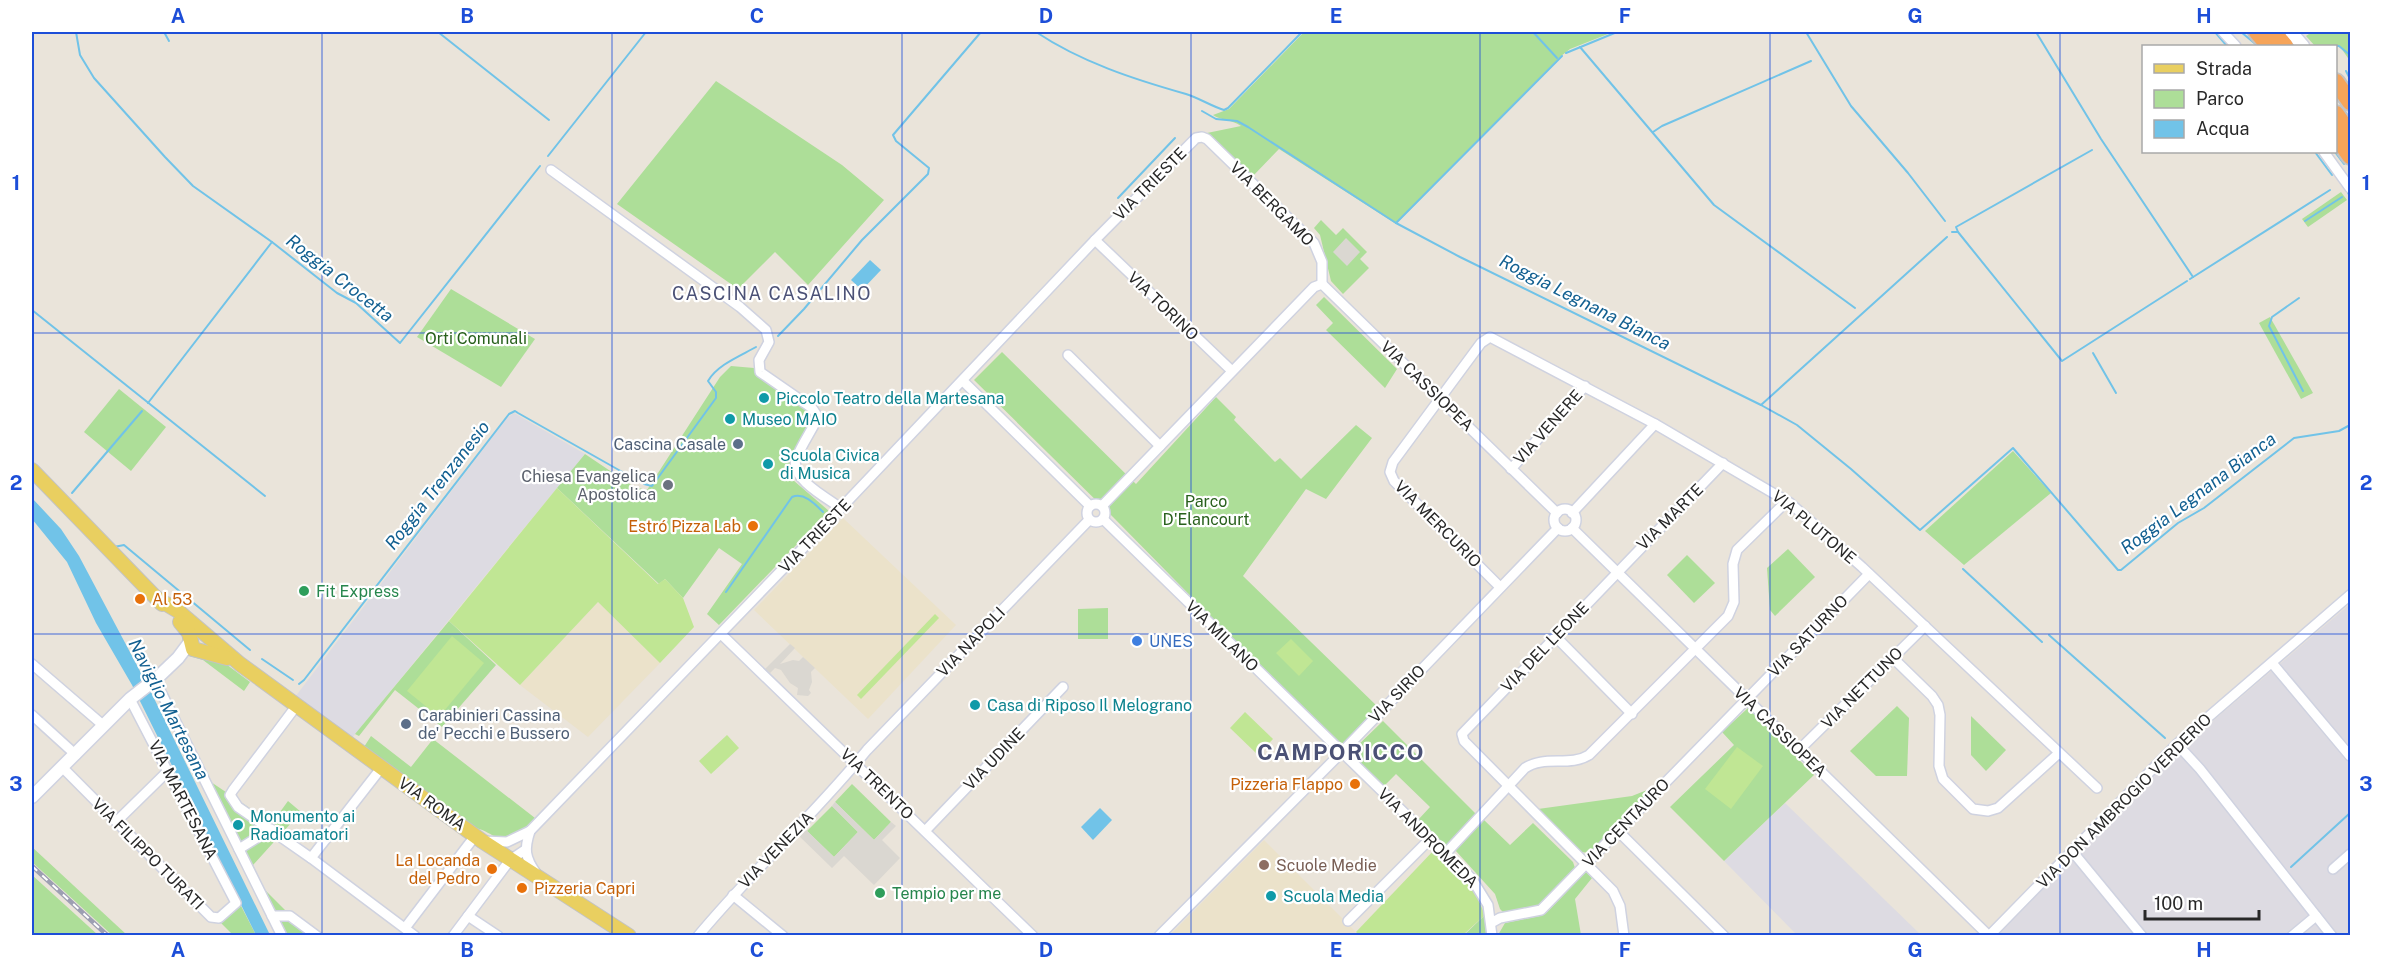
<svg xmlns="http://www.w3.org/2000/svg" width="2382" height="967" viewBox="0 0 2382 967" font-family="'Public Sans',sans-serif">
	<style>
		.industrial { fill: #dddbe2 }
		.education { fill: #ebe2ca }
		.green { fill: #adde98 }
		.pitch { fill: #c0e694 }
		.plaza { fill: #dad7d1 }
		.water { fill: #71c3e8 }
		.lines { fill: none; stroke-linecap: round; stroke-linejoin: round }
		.stream { stroke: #71c3e8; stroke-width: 2 }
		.street-casing { stroke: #cfd2e0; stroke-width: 12 }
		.secondary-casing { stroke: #cfd2e0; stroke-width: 15 }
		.primary-casing { stroke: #c3c3c3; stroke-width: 16 }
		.highway-casing { stroke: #c3c3c3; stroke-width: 20 }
		.street { stroke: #fff; stroke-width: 9 }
		.secondary { stroke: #fff; stroke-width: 12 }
		.primary { stroke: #e9cf60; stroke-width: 14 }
		.highway { stroke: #f6a459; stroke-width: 16 }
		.rail-casing { stroke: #9d9fb2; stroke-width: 4.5 }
		.rail { stroke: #fff; stroke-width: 2; stroke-dasharray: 7; stroke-linecap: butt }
		.grid { fill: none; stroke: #1d4ed8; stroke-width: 1.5; stroke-opacity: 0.55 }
		.culture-dot { fill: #0f9aa8; stroke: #fff; stroke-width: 2 }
		.service-dot { fill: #5c6f8a; stroke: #fff; stroke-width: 2 }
		.worship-dot { fill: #6b7280; stroke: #fff; stroke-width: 2 }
		.food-dot { fill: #e8710a; stroke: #fff; stroke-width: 2 }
		.leisure-dot { fill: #2e9e5b; stroke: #fff; stroke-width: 2 }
		.shop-dot { fill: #3f7fe0; stroke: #fff; stroke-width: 2 }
		.education-dot { fill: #8d6e63; stroke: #fff; stroke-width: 2 }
		.labels { text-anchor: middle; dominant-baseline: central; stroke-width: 4.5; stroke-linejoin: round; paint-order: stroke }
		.street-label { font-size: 16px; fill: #282828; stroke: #fff }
		.park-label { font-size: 16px; fill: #28601c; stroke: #fff }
		.culture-label { font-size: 16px; fill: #0d838f; stroke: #fff; text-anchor: start }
		.service-label { font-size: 16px; fill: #4e5e75; stroke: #fff; text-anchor: end }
		.worship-label { font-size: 16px; fill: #5b616d; stroke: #fff; text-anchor: end }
		.food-label { font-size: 16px; fill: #c56008; stroke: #fff; text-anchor: end }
		.leisure-label { font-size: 16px; fill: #27864d; stroke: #fff; text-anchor: start }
		.shop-label { font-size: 16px; fill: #366cbe; stroke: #fff; text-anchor: start }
		.education-label { font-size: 16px; fill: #785e54; stroke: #fff; text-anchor: start }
		.water-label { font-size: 18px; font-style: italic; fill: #136091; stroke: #fff }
		.neighbourhood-label { font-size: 18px; letter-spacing: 1.5px; fill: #4b5176; stroke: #fff }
		.district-label { font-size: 22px; font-weight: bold; letter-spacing: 1.5px; fill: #4b5176; stroke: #fff }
		.neatline { fill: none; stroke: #1d4ed8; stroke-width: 2 }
		.grid-label { font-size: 20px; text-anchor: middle; font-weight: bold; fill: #1d4ed8 }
	</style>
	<rect width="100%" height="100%" fill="#eae4da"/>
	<!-- industrial -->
	<g class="industrial">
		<path d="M514,413L585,454L352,738L295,697L507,418Z"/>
		<path d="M2350,604V935L1999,936L1995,932L2158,768Z"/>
		<path d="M1785,803L1921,935H1797L1724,861Z"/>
	</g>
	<!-- education -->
	<g class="education">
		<path d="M843,518L956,625L868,719L754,610Z"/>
		<path d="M598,602L660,663L588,737L520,685Z"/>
		<path d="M1264,840L1356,932L1352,936H1169Z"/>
	</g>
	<!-- green -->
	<g class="green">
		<path d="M1304,32H1613L1570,49L1561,56L1396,224L1279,149L1252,177L1207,133L1241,126C1231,119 1222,121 1213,115L1229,109Z"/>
		<path d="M2312,32H2350V61L2339,45L2315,46L2306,36Z"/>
		<path d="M716,81L842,165L884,200L808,285L775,252L738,289L617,204Z"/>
		<path d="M2341,192L2347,200L2308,227L2302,219Z"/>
		<path d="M1321,220L1336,235L1343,228L1367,252L1360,259L1369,268L1343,294L1331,281L1320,235L1314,228Z"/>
		<path d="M451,289L535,339L501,387L417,337Z"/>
		<path d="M1324,297L1397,369L1385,388L1326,330L1333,323L1316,305Z"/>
		<path d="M2270,317L2313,393L2301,399L2259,323Z"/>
		<path d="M1002,352L1136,484L1216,397L1236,417L1234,420L1275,462L1280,458L1301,479L1356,425L1372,438L1326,499L1306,489L1243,576L1379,708L1341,749L1113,517L974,380Z"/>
		<path d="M731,366L754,368L759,376L814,414L786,474L829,511L719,625L707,614L742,564L719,548L683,598L665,579L659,584L557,488L585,454L634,487L647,490L720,377Z"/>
		<path d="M119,389L166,427L131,471L84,432Z"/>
		<path d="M2013,451L2051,493L1964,565L1925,531Z"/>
		<path d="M1788,549L1815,577L1775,616L1770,610L1767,568Z"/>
		<path d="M1687,555L1715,583L1694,603L1667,575Z"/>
		<path d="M1108,608V639H1078V609Z"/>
		<path d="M449,621L496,665L442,727L395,690L359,736L355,734Z"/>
		<path d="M205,655H214L250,682L244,691L203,660L189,656Z"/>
		<path d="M1897,706L1909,718L1907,776H1876L1850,751Z"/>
		<path d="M1748,708L1814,775L1724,861L1670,807L1734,745L1722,732Z"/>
		<path d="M1971,716L2006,750L1986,771L1971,755Z"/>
		<path d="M1383,721L1477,815L1447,847L1418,820L1430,807L1396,774L1384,786L1353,757L1354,749Z"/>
		<path d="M371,736L411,767L433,739L535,818C525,828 515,843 498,838C491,835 485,830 476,828L364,747Z"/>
		<path d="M202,776L272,823L288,801L301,812L253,865L264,889L290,915L315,935H280Z"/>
		<path d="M852,784L891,822L874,840L835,802Z"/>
		<path d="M1652,788L1591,853L1580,852L1538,809L1632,796Z"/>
		<path d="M832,806L858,832L834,857L807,831Z"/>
		<path d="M1484,820L1510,845L1533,823L1573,862L1575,868L1537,907L1505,914L1500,909L1495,894L1455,850Z"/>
		<path d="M32,847L127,935H112L32,862Z"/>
		<path d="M1586,872L1592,878L1575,899L1581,935H1498L1505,923L1540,916L1547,912Z"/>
		<path d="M32,875L98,935H32Z"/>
		<path d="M240,904L256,935H233L221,923Z"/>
		<path d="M1485,915L1486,934L1463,936Z"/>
	</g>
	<!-- pitch -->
	<g class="pitch">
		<path d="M557,488L658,584L665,579L683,598L694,627L660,663L598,602L520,685L449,621Z"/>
		<path d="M935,614L939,618L861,699L857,695Z"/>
		<path d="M452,636L484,663L439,717L407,691Z"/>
		<path d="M1291,639L1313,661L1299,676L1276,653Z"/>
		<path d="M1245,712L1273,739L1258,755L1230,728Z"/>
		<path d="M727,735L739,748L711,774L699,761Z"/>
		<path d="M1737,747L1763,766L1731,809L1705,789Z"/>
		<path d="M1435,849L1474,890L1485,915L1463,935L1360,936L1356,932Z"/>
	</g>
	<!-- plaza -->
	<g class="plaza">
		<path d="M1346,238L1360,252L1347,266L1333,252Z"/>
		<path d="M790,644L795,648L780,664L793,660L799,661L803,657L815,668L811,672L812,682L809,690L811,693L808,696L797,695L798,688L790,683L781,670L775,668L770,673L765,669Z"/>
		<path d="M835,802L874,840L891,822L896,826L882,840L900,858L874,885L844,856L832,868L796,833L802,826L834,857L858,832L832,806Z"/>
	</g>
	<!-- water -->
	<g class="water">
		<path d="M870,260L881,270L862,290L851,280Z"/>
		<path d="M32,498L61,529L79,556L149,688L270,935H256L132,685L96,623L67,562L32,519Z"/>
		<path d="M1100,808L1112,820L1093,840L1081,827Z"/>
	</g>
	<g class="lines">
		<!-- stream -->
		<g class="stream">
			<path d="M76,32L80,55L94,78L165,157L193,186L272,242"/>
			<path d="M164,32L169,41"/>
			<path d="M438,32L549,120"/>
			<path d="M1036,32C1081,62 1133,79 1186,94C1199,98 1211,106 1224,110L1228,108L1302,32"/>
			<path d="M1533,32L1557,58"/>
			<path d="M1806,32L1851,106L1908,173L1945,221"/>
			<path d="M2036,32L2101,139L2193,277"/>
			<path d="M2215,32L2227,46"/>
			<path d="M2241,32L2258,46"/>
			<path d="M2326,46H2339L2350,55"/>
			<path d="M1580,47L1714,205L1855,308"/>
			<path d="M1566,53L1617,32"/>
			<path d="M2346,71L2350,79"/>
			<path d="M1202,111L1216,119L1237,121L1248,127L1396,223L1460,257L1761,405L1797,425L1851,469L1920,530L2013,448L2118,570H2121L2178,523L2204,508L2294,438L2339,431L2350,425"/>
			<path d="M1653,132L1662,126L1811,61"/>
			<path d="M2315,152L2332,175"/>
			<path d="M2335,152L2344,164"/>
			<path d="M548,156L646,32"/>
			<path d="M2348,193L2350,196"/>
			<path d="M1118,198L1175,138"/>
			<path d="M2305,221L2342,197"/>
			<path d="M1396,223L1562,56"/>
			<path d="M1952,232H1958L2062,361L2187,281"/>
			<path d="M1958,232L1956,227L2092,150"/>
			<path d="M2190,279L2330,190"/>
			<path d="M2299,298L2272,317L2269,326L2303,391"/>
			<path d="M32,310L265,496"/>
			<path d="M778,336L804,309L862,240L928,174L929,168L896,141L893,135L981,32"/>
			<path d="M2093,353L2116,393"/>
			<path d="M148,403L272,242L337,293L356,303L400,343L540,166"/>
			<path d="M1761,405L1947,237"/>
			<path d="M644,484L652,486L716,398V392L708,381C717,365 740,356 756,347"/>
			<path d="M72,493L142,411"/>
			<path d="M114,547L124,545L250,650"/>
			<path d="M1963,569L2042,642"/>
			<path d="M726,592L792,497C804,492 815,504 823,512"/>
			<path d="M2049,635L2165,738"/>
			<path d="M262,659L293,680"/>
			<path d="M299,684L304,680L509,414L515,411L518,413L633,478"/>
			<path d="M2291,867L2350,813"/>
		</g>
		<defs>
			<g id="street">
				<path d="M2223,32L2236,46"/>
				<path d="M2324,152L2350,188"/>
				<path d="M551,170L740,307L766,330L769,342L759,360L760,372L812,408L816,414V421C810,433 801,446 796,459C790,479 827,498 841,508"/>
				<path d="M1095,240L1232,371"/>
				<path d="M1322,284L1557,513"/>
				<path d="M1068,355L1160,446"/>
				<path d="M963,381L1090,506"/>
				<path d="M1511,469L1585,386"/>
				<circle cx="1096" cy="513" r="9"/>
				<path d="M1102,506L1314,287L1322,284"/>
				<circle cx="1565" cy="520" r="11"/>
				<path d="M1572,513L1655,424"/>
				<path d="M1103,519L1472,879L1488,905L1492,936"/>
				<path d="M1572,528L1989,936"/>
				<path d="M1500,587L1394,481L1390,472L1393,462L1481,343L1490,337L1655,424L1790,503L1862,567L2097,788"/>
				<path d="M721,634L1033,936"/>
				<path d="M1556,637L1632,714"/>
				<path d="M1893,658L1932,696L1938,705L1940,715L1939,766L1943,779L1973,809L1988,811L1998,808L2059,753"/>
				<path d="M2272,663L2350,756"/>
				<path d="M32,664L104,726"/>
				<path d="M157,678L159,688L282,936"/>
				<path d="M297,705L233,790L230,795L238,807L311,858L415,936"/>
				<path d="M32,715L76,755"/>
				<path d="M2177,744L2200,769L2332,936"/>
				<path d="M1799,750L1925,626"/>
				<path d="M63,768L211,917L219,918L236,903L130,699"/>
				<path d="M117,821L168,771"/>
				<path d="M530,831C524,849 525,858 536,873"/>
				<path d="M925,831L1063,687"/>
				<path d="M1618,831L1724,936"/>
				<path d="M484,841L507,842L530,831L806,545L1095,240L1196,138L1202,137L1207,139L1314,243L1322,262V284"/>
				<path d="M239,849L271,829"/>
				<path d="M2072,851L2142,936"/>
				<path d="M1446,853L1525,768C1544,755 1570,767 1589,755L1728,616L1734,602L1733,564L1737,550L1787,501"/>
				<path d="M311,858L382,767"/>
				<path d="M2333,869L2350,854"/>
				<path d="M733,895L783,936"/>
				<path d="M272,916H290L317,936"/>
				<path d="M468,916L498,936"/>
				<path d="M1348,921L1431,838"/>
				<path d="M1491,923L1500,918L1541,910L1869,574"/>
				<path d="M405,928L475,836"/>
				<path d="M453,936L510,860L525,850"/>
				<path d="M698,936C752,871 814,815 867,750L1089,520"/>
				<path d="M1159,936L1342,752L1558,528"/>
				<path d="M1624,936L1620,906L1613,891L1464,741L1462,734L1723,463"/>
				<path d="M1989,936L2177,744L2350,595"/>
				<path d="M2292,936L2316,916"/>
			</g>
			<g id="secondary">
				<path d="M2291,32L2303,46"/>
				<path d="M32,797L130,699L157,678L178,658L190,642"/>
			</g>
			<g id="primary">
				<path d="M32,470L162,604"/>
				<path d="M158,599L178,611L240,664L482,841L629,936"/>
				<path d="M180,622L189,633L193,649L227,658"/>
			</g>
			<g id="highway">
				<path d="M2257,32L2269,46"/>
				<path d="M2273,32L2285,46"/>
				<path d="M2336,82L2350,102"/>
				<path d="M2336,114L2350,134"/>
				<path d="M2336,136L2350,156"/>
			</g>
		</defs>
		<!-- street casing -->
		<use href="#street" class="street-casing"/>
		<!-- secondary casing -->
		<use href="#secondary" class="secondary-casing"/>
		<!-- primary casing -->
		<use href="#primary" class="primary-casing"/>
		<!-- highway casing -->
		<use href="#highway" class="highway-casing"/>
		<!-- street -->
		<use href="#street" class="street"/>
		<!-- secondary -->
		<use href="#secondary" class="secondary"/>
		<!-- primary -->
		<use href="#primary" class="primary"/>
		<!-- highway -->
		<use href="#highway" class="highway"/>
		<defs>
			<path id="rail" d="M32,866L108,936"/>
		</defs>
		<!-- rail casing -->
		<use href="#rail" class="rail-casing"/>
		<!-- rail -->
		<use href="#rail" class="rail"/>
	</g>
	<!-- grid -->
	<path class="grid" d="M322,32V936M612,32V936M902,32V936M1191,32V936M1480,32V936M1770,32V936M2060,32V936M32,333H2350M32,634H2350"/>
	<!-- markers -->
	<g class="culture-dot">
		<circle cx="764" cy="398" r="6"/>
		<circle cx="730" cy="419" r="6"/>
		<circle cx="768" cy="464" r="6"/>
		<circle cx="975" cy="705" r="6"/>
		<circle cx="238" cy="825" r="6"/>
		<circle cx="1271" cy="896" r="6"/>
	</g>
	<g class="service-dot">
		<circle cx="738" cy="444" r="6"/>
		<circle cx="406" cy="724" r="6"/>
	</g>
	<circle class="worship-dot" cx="668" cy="485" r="6"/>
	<g class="food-dot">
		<circle cx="753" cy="526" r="6"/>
		<circle cx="140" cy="599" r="6"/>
		<circle cx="1355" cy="784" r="6"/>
		<circle cx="492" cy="869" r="6"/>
		<circle cx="522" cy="888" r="6"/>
	</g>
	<g class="leisure-dot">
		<circle cx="304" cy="591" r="6"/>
		<circle cx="880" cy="893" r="6"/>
	</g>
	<circle class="shop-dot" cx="1137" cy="641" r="6"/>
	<circle class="education-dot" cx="1264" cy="865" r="6"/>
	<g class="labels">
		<!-- street labels -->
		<g class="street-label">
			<text transform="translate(1150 184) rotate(-45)">VIA TRIESTE</text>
			<text transform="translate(1272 204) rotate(45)">VIA BERGAMO</text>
			<text transform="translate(1163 306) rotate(44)">VIA TORINO</text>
			<text transform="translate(1427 386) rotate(44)">VIA CASSIOPEA</text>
			<text transform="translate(1548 427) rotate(-48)">VIA VENERE</text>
			<text transform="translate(1670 517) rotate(-45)">VIA MARTE</text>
			<text transform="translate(1438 524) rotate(45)">VIA MERCURIO</text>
			<text transform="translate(1814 527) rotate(40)">VIA PLUTONE</text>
			<text transform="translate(815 536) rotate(-46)">VIA TRIESTE</text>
			<text transform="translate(1222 636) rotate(44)">VIA MILANO</text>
			<text transform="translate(1808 636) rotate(-46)">VIA SATURNO</text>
			<text transform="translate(971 642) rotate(-46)">VIA NAPOLI</text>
			<text transform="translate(1545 647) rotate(-46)">VIA DEL LEONE</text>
			<text transform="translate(1862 688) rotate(-45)">VIA NETTUNO</text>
			<text transform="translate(1397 694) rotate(-46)">VIA SIRIO</text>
			<text transform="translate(1780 732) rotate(44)">VIA CASSIOPEA</text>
			<text transform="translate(994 759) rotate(-46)">VIA UDINE</text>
			<text transform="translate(877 784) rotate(44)">VIA TRENTO</text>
			<text transform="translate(183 800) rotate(63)">VIA MARTESANA</text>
			<text transform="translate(2124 801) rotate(-45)">VIA DON AMBROGIO VERDERIO</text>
			<text transform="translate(432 804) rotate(36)">VIA ROMA</text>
			<text transform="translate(1626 823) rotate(-46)">VIA CENTAURO</text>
			<text transform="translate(1428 838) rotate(45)">VIA ANDROMEDA</text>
			<text transform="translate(776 850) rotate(-46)">VIA VENEZIA</text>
			<text transform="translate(148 854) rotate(45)">VIA FILIPPO TURATI</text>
		</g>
		<!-- park labels -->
		<g class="park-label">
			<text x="476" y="338">Orti Comunali</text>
			<text x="1206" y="501">Parco<tspan x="1206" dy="18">D'Elancourt</tspan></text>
		</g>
		<!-- culture labels -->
		<g class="culture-label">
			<text x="776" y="398">Piccolo Teatro della Martesana</text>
			<text x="742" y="419">Museo MAIO</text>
			<text x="780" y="455">Scuola Civica<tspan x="780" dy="18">di Musica</tspan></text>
			<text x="987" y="705">Casa di Riposo Il Melograno</text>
			<text x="250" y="816">Monumento ai<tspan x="250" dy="18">Radioamatori</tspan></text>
			<text x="1283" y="896">Scuola Media</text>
		</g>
		<!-- service labels -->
		<g class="service-label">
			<text x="726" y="444">Cascina Casale</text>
			<text x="418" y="715" text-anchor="start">Carabinieri Cassina<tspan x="418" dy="18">de' Pecchi e Bussero</tspan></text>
		</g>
		<!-- worship labels -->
		<g class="worship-label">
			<text x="656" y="476">Chiesa Evangelica<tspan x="656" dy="18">Apostolica</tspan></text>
		</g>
		<!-- food labels -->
		<g class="food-label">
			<text x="741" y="526">Estró Pizza Lab</text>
			<text x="152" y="599" text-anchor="start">Al 53</text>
			<text x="1343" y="784">Pizzeria Flappo</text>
			<text x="480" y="860">La Locanda<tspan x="480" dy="18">del Pedro</tspan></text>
			<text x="534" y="888" text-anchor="start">Pizzeria Capri</text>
		</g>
		<!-- leisure labels -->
		<g class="leisure-label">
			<text x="316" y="591">Fit Express</text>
			<text x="892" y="893">Tempio per me</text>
		</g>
		<!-- shop labels -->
		<g class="shop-label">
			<text x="1149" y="641">UNES</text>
		</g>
		<!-- education labels -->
		<g class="education-label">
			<text x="1276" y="865">Scuole Medie</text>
		</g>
		<!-- water labels -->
		<g class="water-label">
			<text transform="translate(340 278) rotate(38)">Roggia Crocetta</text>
			<text transform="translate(1585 302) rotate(27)">Roggia Legnana Bianca</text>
			<text transform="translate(437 485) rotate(-52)">Roggia Trenzanesio</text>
			<text transform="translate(2198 493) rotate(-37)">Roggia Legnana Bianca</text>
			<text transform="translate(169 709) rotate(63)">Naviglio Martesana</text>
		</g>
		<!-- neighbourhood labels -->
		<g class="neighbourhood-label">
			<text x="772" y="293">CASCINA CASALINO</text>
		</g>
		<!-- district labels -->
		<g class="district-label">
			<text x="1341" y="752">CAMPORICCO</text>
		</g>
	</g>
	<!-- border -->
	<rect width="2382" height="967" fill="none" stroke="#ffffff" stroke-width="66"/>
	<!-- legend -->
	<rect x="2142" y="45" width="195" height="108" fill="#ffffff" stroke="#a9a9a9" stroke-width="1.5"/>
	<rect x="2154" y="64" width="30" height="9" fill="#e9cf60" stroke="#a9a9a9" stroke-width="1.5"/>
	<text x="2196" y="75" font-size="18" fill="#282828">Strada</text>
	<rect x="2154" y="90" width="30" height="18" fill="#adde98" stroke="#a9a9a9" stroke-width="1.5"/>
	<text x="2196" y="105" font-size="18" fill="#282828">Parco</text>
	<rect x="2154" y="120" width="30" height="18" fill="#71c3e8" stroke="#a9a9a9" stroke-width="1.5"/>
	<text x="2196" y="135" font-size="18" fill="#282828">Acqua</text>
	<!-- scale -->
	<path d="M2145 910v9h114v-9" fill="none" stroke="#282828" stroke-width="3"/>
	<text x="2154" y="910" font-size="18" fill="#282828" stroke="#ffffff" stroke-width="4.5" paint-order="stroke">100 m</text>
	<rect x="33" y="33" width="2316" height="901" class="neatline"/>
	<g class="grid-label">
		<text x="178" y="23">A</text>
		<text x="467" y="23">B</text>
		<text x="757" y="23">C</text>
		<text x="1046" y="23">D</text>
		<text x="1336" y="23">E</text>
		<text x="1625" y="23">F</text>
		<text x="1915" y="23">G</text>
		<text x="2204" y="23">H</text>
		<text x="16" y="190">1</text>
		<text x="2366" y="190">1</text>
		<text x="16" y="490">2</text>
		<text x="2366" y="490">2</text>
		<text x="16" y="791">3</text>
		<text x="2366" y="791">3</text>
		<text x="178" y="957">A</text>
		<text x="467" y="957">B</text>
		<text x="757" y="957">C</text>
		<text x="1046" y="957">D</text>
		<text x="1336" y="957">E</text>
		<text x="1625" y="957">F</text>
		<text x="1915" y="957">G</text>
		<text x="2204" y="957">H</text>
	</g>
</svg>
